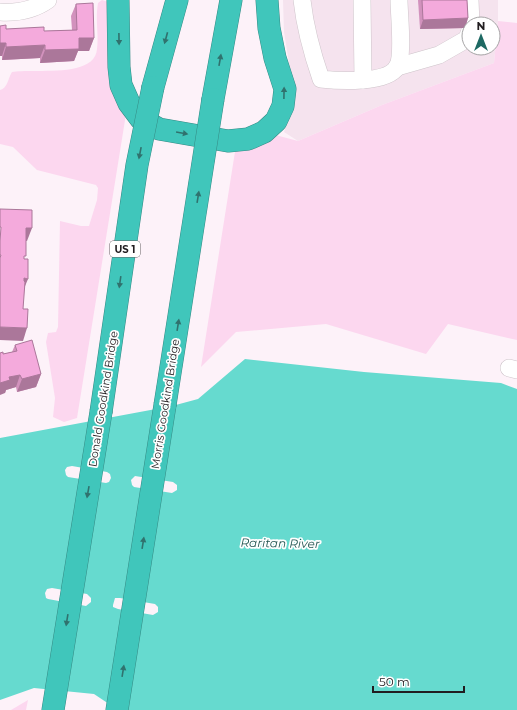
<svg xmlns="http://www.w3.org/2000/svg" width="517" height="710" viewBox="0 0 517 710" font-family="Montserrat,sans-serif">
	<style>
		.built { fill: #f5e3ee; fill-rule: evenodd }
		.green { fill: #fcd7ef }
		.water { fill: #66dacf }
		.pier { fill: #fdf2f9 }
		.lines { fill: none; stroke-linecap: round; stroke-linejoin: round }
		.minor-casing { stroke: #cec4ca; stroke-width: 18 }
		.highway-casing { stroke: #358b85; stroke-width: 23 }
		.minor { stroke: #fff; stroke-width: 17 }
		.highway { stroke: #40c6bb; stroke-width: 22 }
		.highway-bridge-casing { stroke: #358b85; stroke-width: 23; stroke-linecap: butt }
		.highway-bridge { stroke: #40c6bb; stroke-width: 22 }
		.wall { fill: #d292bd }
		.shaded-wall { fill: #ab779a }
		.building { fill: #f4aadc; stroke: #ab779a }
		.oneway { fill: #30726e }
		.labels { text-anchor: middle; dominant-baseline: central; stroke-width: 3.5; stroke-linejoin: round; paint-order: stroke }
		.shield { fill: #fff; stroke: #646163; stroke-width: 1 }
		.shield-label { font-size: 10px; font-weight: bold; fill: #211d20 }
		.street-label { font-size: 11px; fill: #211d20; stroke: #fff }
		.water-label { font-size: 12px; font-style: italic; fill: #255753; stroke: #fff }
	</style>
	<rect width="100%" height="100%" fill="#fdf2f9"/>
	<!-- built -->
	<path class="built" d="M283,0H498V21L494,63L382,105L298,141L284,132L294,94L284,32ZM469,24H493V48H469Z"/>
	<!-- green -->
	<g class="green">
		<path d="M102,0L108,2L126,114L77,418L64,422L53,417L55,398L46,342L48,333L56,332L58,327L60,221L81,226H89L97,200L98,188L96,185L37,170L13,147L0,144V90C8,88 8,78 12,72C32,68 95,79 97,49C99,33 95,21 98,3Z"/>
		<path d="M498,21L517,23V340L448,324L426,354L326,324L236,332L201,367L237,139L268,133L298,141L382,105L494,63Z"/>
		<path d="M28,700L26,710H11Z"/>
	</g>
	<!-- water -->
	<path class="water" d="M245,359L364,372L501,383L517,389V710H118L94,694L34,688L0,700V438L172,406L198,399Z"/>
	<!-- pier -->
	<g class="pier">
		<path d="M72,466L107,472L110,474L111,478L109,482L106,483L68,477L66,475L65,470L67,467Z"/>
		<path d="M135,476L173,482L177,485V490L172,493L134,487L132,485L131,480Z"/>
		<path d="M52,588L87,594L91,598V602L86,606L48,599L46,598L45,593L47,589Z"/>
		<path d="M115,598H120L155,604L158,607V612L153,615L118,609L113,607V605Z"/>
	</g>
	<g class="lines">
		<defs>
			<g id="minor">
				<path d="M302,0C305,27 312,53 321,79C338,81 387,84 397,67C404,57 399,14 399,0"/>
				<path d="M362,0L363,80"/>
				<path d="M470,0L471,24"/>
				<path d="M0,12C17,13 34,10 48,0"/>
				<path d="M397,67L439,55L467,39L469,33"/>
				<path d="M509,368L517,370"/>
			</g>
			<g id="highway">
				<path d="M118,0L119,67L121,85L129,103L141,119L159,129L228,141L248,139L264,132L276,121L283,106L285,89L275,58L269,28L267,0"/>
				<path d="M153,87L177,0"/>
				<path d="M213,99L231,0"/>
				<path d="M53,710L101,412"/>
				<path d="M117,710L165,405"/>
			</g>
		</defs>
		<!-- minor casing -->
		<use href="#minor" class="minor-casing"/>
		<!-- highway casing -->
		<use href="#highway" class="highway-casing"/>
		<!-- minor -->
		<use href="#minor" class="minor"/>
		<!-- highway -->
		<use href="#highway" class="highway"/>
		<defs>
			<g id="highway-bridge">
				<path d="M165,405L213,99"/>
				<path d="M101,412L137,165L153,87"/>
			</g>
		</defs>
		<!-- highway-bridge casing -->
		<use href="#highway-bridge" class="highway-bridge-casing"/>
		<!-- highway-bridge -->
		<use href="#highway-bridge" class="highway-bridge"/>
	</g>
	<!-- wall -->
	<g class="wall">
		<path d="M418,0H467L468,18L465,28L420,29Z"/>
		<path d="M76,4L94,38L89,51H78L74,61L40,63V58L2,60V56H0V26L6,29L44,31L72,30L71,16Z"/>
		<path d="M15,345L41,374L36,387L17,392L16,387L6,390L5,393L3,354L12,352Z"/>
	</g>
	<!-- shaded-wall -->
	<g class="shaded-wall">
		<path d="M468,18L465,28L420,29L423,20Z"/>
		<path d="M79,38H94L89,51H78L74,61L40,63L45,50Z"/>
		<path d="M0,43H6L2,56H0Z"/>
		<path d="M45,45L40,58L2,60L6,47Z"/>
		<path d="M26,228H32L27,241L21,240Z"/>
		<path d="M24,278L28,279L23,291Z"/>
		<path d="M0,327L27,328L23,341L0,340Z"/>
		<path d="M41,374L36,387L17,392L22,379Z"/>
		<path d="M20,375L16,387L6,390L5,393L0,395V383L9,377Z"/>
	</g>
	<!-- building -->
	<g class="building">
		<path d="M422,0H467L468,18L423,20Z"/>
		<path d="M93,3L94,38H79V49L45,50V45L6,47V43H0V26L6,25V29L44,27V31L77,30L76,4Z"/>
		<path d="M0,209L32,210V228H26V256H24V259H28V279L24,278V281L25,282L23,309H28L27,328L0,327V258L1,255H0V241L1,227H0Z"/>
		<path d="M32,340L41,374L22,379L20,375L9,377L10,380L0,383V353L3,352V354L17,351L15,345Z"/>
	</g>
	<!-- one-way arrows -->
	<defs><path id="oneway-solid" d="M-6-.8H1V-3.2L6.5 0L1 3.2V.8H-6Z"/></defs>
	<g class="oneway">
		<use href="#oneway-solid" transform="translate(166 38) rotate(105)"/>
		<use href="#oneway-solid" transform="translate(119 39) rotate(89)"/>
		<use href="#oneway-solid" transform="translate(220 60) rotate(-80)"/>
		<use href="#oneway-solid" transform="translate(284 93) rotate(-89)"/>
		<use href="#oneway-solid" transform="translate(182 133) rotate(10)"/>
		<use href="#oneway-solid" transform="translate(140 153) rotate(101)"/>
		<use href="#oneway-solid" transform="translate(198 197) rotate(-81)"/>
		<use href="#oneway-solid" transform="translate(120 282) rotate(98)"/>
		<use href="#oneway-solid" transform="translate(178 325) rotate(-81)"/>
		<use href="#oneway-solid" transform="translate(88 492) rotate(100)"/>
		<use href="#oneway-solid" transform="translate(143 543) rotate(-81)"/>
		<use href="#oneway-solid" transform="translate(67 620) rotate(99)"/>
		<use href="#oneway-solid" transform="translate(123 671) rotate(-81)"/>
	</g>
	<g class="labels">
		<!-- shield labels -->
		<rect class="shield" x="110" y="241" width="30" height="16" rx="3"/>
		<g class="shield-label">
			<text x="125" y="249">US 1</text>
		</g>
		<!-- street labels -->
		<g class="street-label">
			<text transform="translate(103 399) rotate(-81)">Donald Goodkind Bridge</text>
			<text transform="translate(165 404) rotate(-81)">Morris Goodkind Bridge</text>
		</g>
		<!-- water labels -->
		<g class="water-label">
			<text transform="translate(280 543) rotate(1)">Raritan River</text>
		</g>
	</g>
	<!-- north arrow -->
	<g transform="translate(481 36)"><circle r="19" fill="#ffffff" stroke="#a6a5a6"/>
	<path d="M0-3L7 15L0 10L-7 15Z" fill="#1e6963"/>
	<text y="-6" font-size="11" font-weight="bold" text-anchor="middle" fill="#211d20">N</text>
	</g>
	<!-- scale -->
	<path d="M373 686v6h91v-6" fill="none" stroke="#211d20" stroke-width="2"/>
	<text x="379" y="686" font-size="12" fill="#211d20" stroke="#ffffff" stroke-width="3" paint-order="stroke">50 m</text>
</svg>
